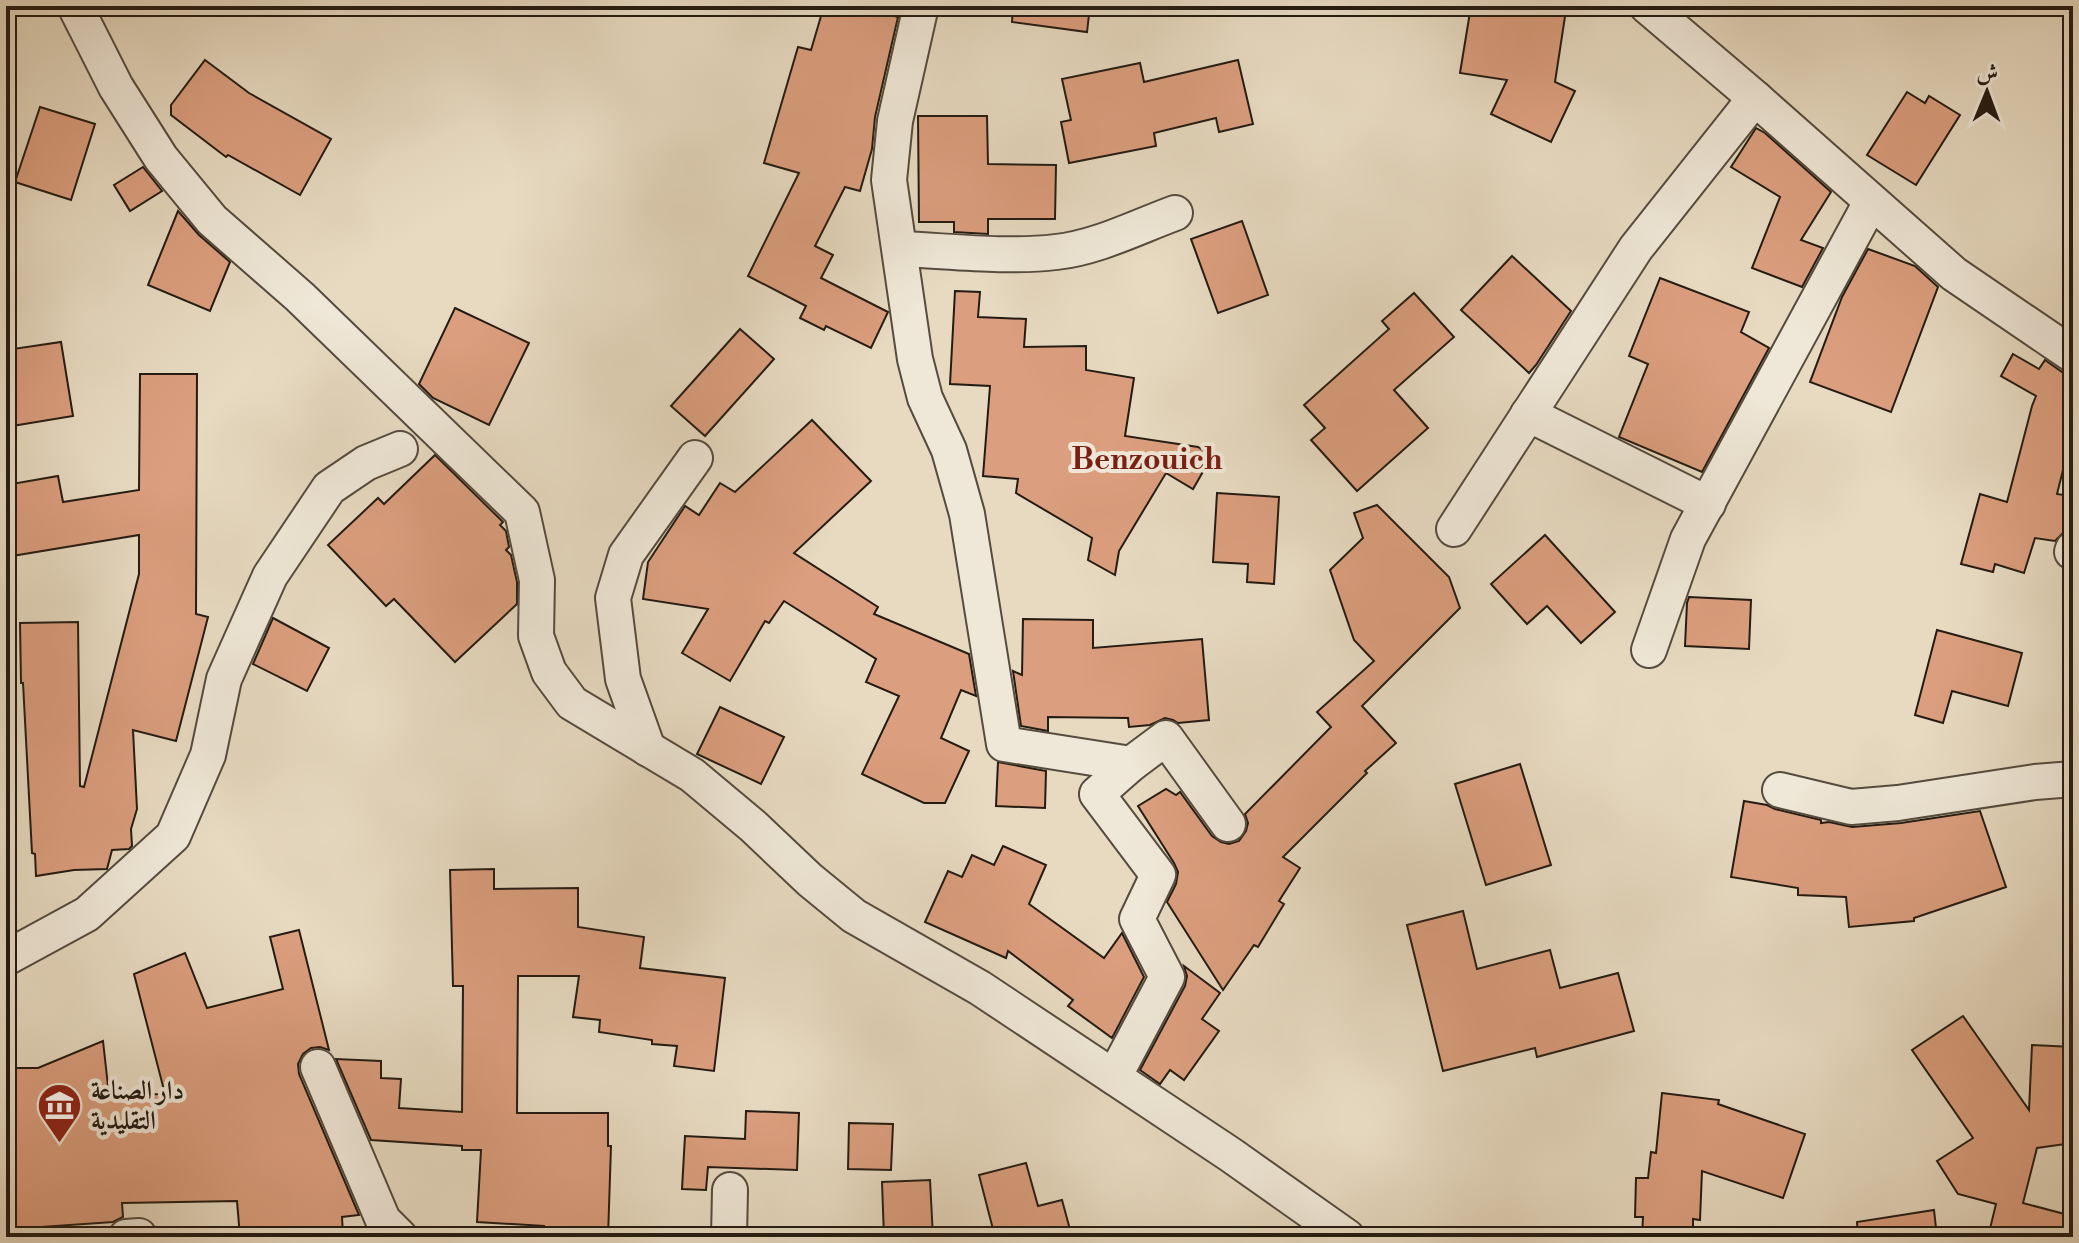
<svg xmlns="http://www.w3.org/2000/svg" width="2079" height="1243" viewBox="0 0 2079 1243" font-family="'Libre Bodoni',Amiri,serif">
	<style>
		.building { fill: #db9e7e; stroke: #241b13; stroke-width: 2 }
		.lines { fill: none; stroke-linecap: round; stroke-linejoin: round }
		.street-casing { stroke: #554b3e; stroke-width: 38 }
		.street { stroke: #efe7d7; stroke-width: 34 }
		.labels { text-anchor: middle; dominant-baseline: central; stroke-width: 8; stroke-linejoin: round; paint-order: stroke }
		.poi-label { font-size: 26px; font-weight: bold; fill: #241b13; stroke: #efe7d7; text-anchor: start }
		.quarter-label { font-size: 30px; font-weight: bold; fill: #7a1f14; stroke: #efe7d7 }
	</style>
	<rect width="100%" height="100%" fill="#e7dac1"/>
	<filter id="stains"><feTurbulence type="fractalNoise" baseFrequency=".0025" numOctaves="4"/><feColorMatrix values="0 0 0 0 .2 0 0 0 0 .09 0 0 0 0 .02 0 0 0 .5 -.17"/></filter>
	<radialGradient id="worn" r=".72"><stop offset=".6" stop-color="#630" stop-opacity="0"/><stop offset="1" stop-color="#630" stop-opacity=".3"/></radialGradient>
	<!-- building -->
	<g class="building">
		<path d="M824,6H883L881,12L898,17L875,117L872,149L860,191L845,187L815,246L833,255L821,278L888,312L871,348L826,326L824,330L800,318L806,306L748,276L799,173L764,163L798,47L811,50Z"/>
		<path d="M1013,6H1090L1087,32L1012,22Z"/>
		<path d="M1471,6H1544L1566,10L1555,82L1575,91L1551,142L1491,114L1507,80L1460,73Z"/>
		<path d="M205,60L249,93L331,139L300,195L228,155L226,157L171,115V105Z"/>
		<path d="M1238,60L1253,124L1219,132L1216,118L1154,133L1156,146L1069,163L1061,122L1071,120L1062,79L1140,63L1144,82Z"/>
		<path d="M1907,92L1925,103L1929,96L1960,115L1916,185L1867,155Z"/>
		<path d="M40,107L95,124L71,200L15,182Z"/>
		<path d="M918,116H987L988,164L1056,165L1055,219H988V234L954,232V222H919Z"/>
		<path d="M1756,128L1765,133L1831,192L1801,240L1823,248L1802,287L1752,268L1780,197L1731,167Z"/>
		<path d="M143,167L162,191L130,211L114,185Z"/>
		<path d="M178,211L199,235L230,262L210,311L148,285Z"/>
		<path d="M1242,221L1268,295L1218,313L1191,239Z"/>
		<path d="M1868,249L1915,266L1938,287L1891,412L1810,382L1842,297Z"/>
		<path d="M1512,256L1571,311L1536,365L1529,373L1461,310Z"/>
		<path d="M1660,278L1749,312L1741,332L1769,348L1702,472L1619,437L1648,364L1629,356Z"/>
		<path d="M955,291L980,292L978,317L1026,319L1024,347L1086,346V370L1134,378L1125,436L1198,447L1212,456L1193,489L1166,473L1119,551L1115,575L1088,560L1092,538L1016,493L1018,479L983,476L990,386L950,384Z"/>
		<path d="M1414,293L1454,337L1394,390L1428,428L1357,491L1311,440L1325,428L1304,405L1389,329L1382,321Z"/>
		<path d="M455,308L529,343L489,425L433,398L419,384Z"/>
		<path d="M740,329L774,359L705,436L671,406Z"/>
		<path d="M61,342L73,416L6,427V350Z"/>
		<path d="M2013,354L2039,369L2045,360L2062,372L2073,375V430L2057,494L2070,496L2064,532L2055,541L2035,538L2024,573L1995,564L1993,572L1961,564L1980,494L2007,502L2032,406L2036,396L2001,376Z"/>
		<path d="M140,374H197L196,614L208,617L176,741L133,730L137,809L131,829L132,846L129,849L112,850L107,869L74,870L36,876L35,854L32,853L23,683H21L20,623L78,622L80,786L84,787L139,574V535L6,557V485L58,476L63,502L139,490Z"/>
		<path d="M812,420L871,481L794,553L878,607L874,614L969,654L976,696L961,690L941,738L969,751L945,803H924L862,774L899,696L866,682L876,659L784,601L769,623L765,621L730,681L682,653L708,609L643,599L648,562L685,506L699,515L720,483L735,492Z"/>
		<path d="M435,455L503,522L500,525L506,531L509,547L506,550L511,555L517,582V604L455,662L394,599L386,606L328,545L378,498L384,504Z"/>
		<path d="M1217,493L1279,497L1274,584L1247,582L1248,564L1213,562Z"/>
		<path d="M1377,505L1449,577L1460,608L1362,706L1396,743L1365,771L1367,773L1283,857L1300,868L1279,901L1284,904L1258,947L1254,945L1223,990L1167,902L1176,884L1178,872L1174,863L1138,806L1166,789L1176,795L1180,792L1212,836L1221,842L1229,844L1239,841L1246,831L1248,823L1245,814L1331,727L1317,712L1374,661L1354,640L1330,570L1363,538L1354,513Z"/>
		<path d="M1545,535L1615,612L1581,643L1547,606L1527,624L1491,584Z"/>
		<path d="M1689,597L1751,600L1749,649L1685,646L1687,603Z"/>
		<path d="M273,618L329,648L307,691L253,664Z"/>
		<path d="M1023,619L1093,620V648L1202,639L1209,720L1178,723L1173,720L1165,718L1150,725L1129,727L1128,718L1048,717V731L1021,726L1013,671L1022,675Z"/>
		<path d="M1937,630L2022,653L2008,706L1952,691L1943,723L1915,715Z"/>
		<path d="M720,707L784,737L761,784L697,754Z"/>
		<path d="M998,762L1046,771L1045,808L996,806Z"/>
		<path d="M1520,764L1551,865L1486,885L1455,784Z"/>
		<path d="M1744,801L1767,805L1775,809L1821,820V823L1829,822L1852,827L1901,823L1980,811L2006,887L1914,918V921L1849,927L1846,897L1798,895V888L1731,877Z"/>
		<path d="M1003,846L1046,865L1029,904L1104,958L1122,933L1144,977L1112,1038L1068,1006L1073,1000L1008,951L1006,958L925,922L948,871L962,877L972,855L994,865Z"/>
		<path d="M494,869V889L578,888V927L644,937L640,968L725,978L714,1071L674,1066L677,1046L652,1044V1040L599,1032L600,1020L573,1017L579,976H518L517,1113H608V1146H611L608,1237H555V1233L544,1232V1226L477,1222L481,1150H462V1146L371,1140L336,1059L381,1061V1078L401,1079L399,1108L462,1112L463,986H453L450,870Z"/>
		<path d="M1463,911L1477,969L1550,950L1560,988L1618,973L1634,1031L1537,1057L1535,1048L1443,1071L1407,925Z"/>
		<path d="M299,930L329,1050L320,1047L311,1048L303,1054L298,1064L299,1074L359,1215L342,1217L343,1235L320,1237H240L237,1201L122,1203L123,1217L113,1222L41,1227L6,1233V1068H38L103,1041L109,1095L165,1094L134,974L185,953L207,1008L283,989L270,937Z"/>
		<path d="M1184,966L1220,993L1202,1019L1219,1031L1184,1080L1170,1070L1160,1084L1140,1070L1185,986L1187,976Z"/>
		<path d="M1963,1016L2029,1110L2032,1045L2073,1047V1143L2037,1148L2023,1203L2072,1216L2066,1237H1988L1996,1204L1958,1194L1937,1161L1973,1138L1912,1050Z"/>
		<path d="M1662,1093L1719,1100L1718,1104L1805,1134L1783,1198L1702,1171L1700,1220L1693,1219V1237H1642L1643,1217H1635L1636,1178H1648L1651,1152L1656,1153Z"/>
		<path d="M746,1111L799,1113L797,1170L708,1167L706,1190L682,1189L685,1136L745,1139Z"/>
		<path d="M849,1123L893,1124L891,1170L848,1169Z"/>
		<path d="M1026,1163L1038,1206L1062,1200L1072,1237H995L979,1175Z"/>
		<path d="M930,1180L933,1237H884L882,1182Z"/>
		<path d="M1934,1210L1937,1237H1858L1857,1222Z"/>
	</g>
	<g class="lines">
		<defs>
			<g id="street">
				<path d="M75,6L116,87L161,158L212,220L300,297L522,512L537,580L536,636L549,672L572,703L692,775L753,826L810,880L854,916L980,988L1231,1155L1347,1237"/>
				<path d="M921,6L895,121L889,180L915,359L925,398L949,450L967,514L1004,744L1131,764"/>
				<path d="M1647,6L1755,98L1954,274L2073,355"/>
				<path d="M900,249C950,251 1006,258 1056,252C1096,248 1137,227 1175,213"/>
				<path d="M1528,414L1708,504"/>
				<path d="M1454,529L1636,248L1755,98"/>
				<path d="M2072,552L2073,549"/>
				<path d="M1649,650L1688,539L1871,202"/>
				<path d="M648,749L623,679L613,598L626,555L695,458"/>
				<path d="M1780,790L1851,807L1898,803L2035,782L2073,779"/>
				<path d="M6,958L87,914L173,836L208,755L224,679L270,576L329,488L366,463L400,449"/>
				<path d="M318,1067L383,1220L400,1237"/>
				<path d="M1114,1077L1167,977L1137,919L1158,875L1097,794L1131,764L1166,738L1228,824"/>
				<path d="M126,1237L139,1236"/>
				<path d="M729,1237L730,1190"/>
			</g>
		</defs>
		<!-- street casing -->
		<use href="#street" class="street-casing"/>
		<!-- street -->
		<use href="#street" class="street"/>
	</g>
	<!-- icons -->
	<defs>
		<symbol id="museum-pin" viewBox="-11 -11 22 30"><path d="M0 17L-7.5 6A9.5 9.5 0 1 1 7.5 6Z" fill="#8f2418" stroke="#efe7d7"/><path d="M0-6L6-3V-2H-6V-3ZM-5-1h2V3h-2ZM-1-1h2V3h-2ZM3-1h2V3H3ZM-6 4H6V6H-6Z" fill="#fff"/></symbol>
	</defs>
	<g fill-rule="evenodd">
		<use href="#museum-pin" x="34" y="1080" width="51" height="69"/>
	</g>
	<g class="labels">
		<!-- poi labels -->
		<g class="poi-label">
			<text x="91" y="1091">دار الصناعة<tspan x="91" dy="30">التقليدية</tspan></text>
		</g>
		<!-- quarter labels -->
		<g class="quarter-label">
			<text x="1147" y="460">Benzouich</text>
		</g>
	</g>
	<!-- margin -->
	<rect width="2079" height="1243" fill="none" stroke="#e7dac1" stroke-width="32"/>
	<rect x="8" y="8" width="2063" height="1227" fill="none" stroke="#241b13" stroke-width="4"/>
	<rect x="16" y="16" width="2047" height="1211" fill="none" stroke="#241b13" stroke-width="2"/>
	<!-- north arrow -->
	<g transform="translate(1987 92) rotate(1)" stroke="#efe7d7" stroke-width="6" paint-order="stroke">
	<path d="M0-6L14 30L0 20L-14 30Z" fill="#241b13"/>
	<text y="-12" font-size="22" font-weight="bold" text-anchor="middle" fill="#241b13">ش</text>
	</g>
	<rect width="100%" height="100%" filter="url(#stains)"/>
	<rect width="100%" height="100%" fill="url(#worn)"/>
</svg>
